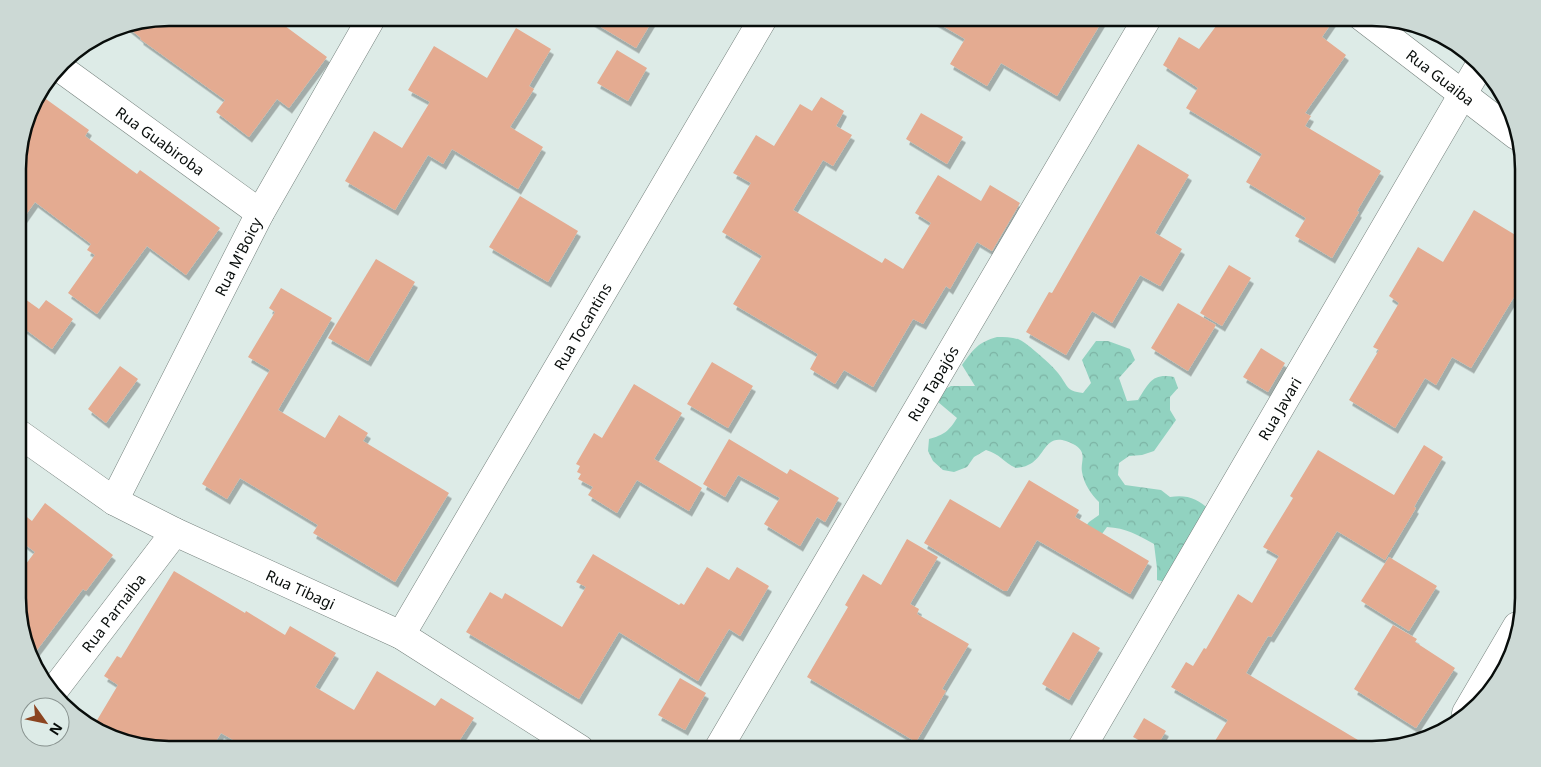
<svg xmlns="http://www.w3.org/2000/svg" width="1541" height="767" viewBox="0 0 1541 767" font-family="'Noto Sans',sans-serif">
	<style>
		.forest { fill: url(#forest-crowns) }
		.building { fill: #e4ab91; filter: url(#shadow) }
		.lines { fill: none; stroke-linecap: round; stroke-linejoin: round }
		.minor-casing { stroke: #76827e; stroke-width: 29 }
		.minor { stroke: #fff; stroke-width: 28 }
		.labels { text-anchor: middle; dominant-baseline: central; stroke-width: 4; stroke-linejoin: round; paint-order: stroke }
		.street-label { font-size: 15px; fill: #080d0b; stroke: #ddebe7 }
		.rim { fill: none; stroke: #080d0b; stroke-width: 2.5 }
	</style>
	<defs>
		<pattern id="forest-crowns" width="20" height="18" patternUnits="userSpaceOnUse" patternTransform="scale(1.25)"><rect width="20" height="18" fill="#91d2c0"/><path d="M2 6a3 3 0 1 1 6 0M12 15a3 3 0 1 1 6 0" fill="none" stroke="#7cb3a4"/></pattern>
		<filter id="shadow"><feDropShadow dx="3" dy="5.5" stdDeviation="0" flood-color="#0004"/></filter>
	</defs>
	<rect width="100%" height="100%" fill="#ddebe7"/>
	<!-- forest -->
	<path class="forest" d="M997,337C1005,337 1013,337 1020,340C1027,343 1053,366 1058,373C1068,385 1065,391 1083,393L1091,383L1082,360L1096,341H1108L1130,349L1135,360L1119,378L1127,401L1138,400C1149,383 1152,373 1174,377L1178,388L1170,397V410L1176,420L1154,451L1142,455L1129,456L1119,463L1118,475L1125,485L1161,490L1170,497C1187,494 1200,499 1211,512L1169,583L1157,580V568L1154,544C1138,535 1126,528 1107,527L1091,549L1082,531L1089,522L1099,515V502C1091,494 1084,484 1082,472C1080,462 1088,453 1075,445C1044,428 1047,457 1028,465C1025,467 1020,467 1016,468C1003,462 1000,454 986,450L974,457L967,467L954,472L943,470L933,461L928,451L929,439C944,435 949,431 957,418L938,402L941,391L951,386H975L962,365C973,350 978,342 997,337Z"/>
	<!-- building -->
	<g class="building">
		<path d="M169,18H265L278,27L281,23L327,57L289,108L277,99L249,137L216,112L225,100L140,39L141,38L126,26Z"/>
		<path d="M586,18H654L636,48Z"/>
		<path d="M929,18H1104L1057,96L1001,63L987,86L950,64L965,39Z"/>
		<path d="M1222,18H1335L1322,37L1346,55L1305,113L1311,116L1305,126L1381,171L1357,211L1359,212L1332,258L1295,236L1306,218L1246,182L1262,154L1186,108L1198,88L1163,65L1179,37L1199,49Z"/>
		<path d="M516,28L551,49L529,86L534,89L510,127L543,147L518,189L452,149L443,164L428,155L395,210L345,181L374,131L402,148L430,102L408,90L434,46L487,78Z"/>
		<path d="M617,50L647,68L628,101L597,83Z"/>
		<path d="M39,94L89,130L85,136L137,174L140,170L220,228L186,275L147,246L97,314L68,293L95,255L87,250L91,244L35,202L18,226V159L33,102Z"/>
		<path d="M821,97L844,111L836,126L852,135L833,166L823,160L793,210L882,263L885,258L903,269L931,223L915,213L938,175L981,201L990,185L1020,203L992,251L977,242L950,289L946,286L923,324L913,319L873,387L844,370L835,384L810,369L818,354L733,304L762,256L722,232L751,183L733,173L756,135L774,146L800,104L812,111Z"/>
		<path d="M921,113L963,137L947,164L906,139Z"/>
		<path d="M1138,144L1189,175L1155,233L1182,249L1160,286L1140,275L1112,323L1092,311L1066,355L1026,332L1049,292L1052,293Z"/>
		<path d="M520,196L578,231L548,282L489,247Z"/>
		<path d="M1474,210L1522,239V245L1514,259L1523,264V302L1514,297L1471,368L1452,357L1436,385L1425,378L1395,428L1349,400L1379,350L1373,347L1399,303L1389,296L1418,247L1443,262Z"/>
		<path d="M376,259L415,282L368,361L328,338Z"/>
		<path d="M1229,265L1251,278L1222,326L1200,313Z"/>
		<path d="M281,288L332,318L278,410L325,438L339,415L368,433L363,441L449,493L395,582L313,533L318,525L240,478L227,499L202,484L270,370L248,357L275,312L269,308Z"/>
		<path d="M18,294L39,309L46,300L73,319L52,349L18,324Z"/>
		<path d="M1178,303L1216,325L1188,371L1151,348Z"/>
		<path d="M1261,348L1285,363L1268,392L1243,377Z"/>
		<path d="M712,362L753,386L728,428L687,404Z"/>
		<path d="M120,366L138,379L106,423L88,409Z"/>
		<path d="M634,384L682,413L654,459L702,488L689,511L637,480L617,513L588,495L593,487L578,479L581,474L577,472L580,466L576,464L594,433L602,438Z"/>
		<path d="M729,439L787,474L790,469L839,498L825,522L817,517L800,546L764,524L780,498L738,475L725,497L703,484Z"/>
		<path d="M1424,445L1443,457L1414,507L1416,508L1385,560L1337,531L1271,637L1268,636L1246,673L1373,749H1210L1228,720L1171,687L1186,662L1193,666L1204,648L1206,649L1238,594L1252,603L1279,556L1263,547L1293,498L1290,496L1318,450L1394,495Z"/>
		<path d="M1029,480L1079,510L1075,517L1149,561L1130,594L1037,540L1007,591H1004L924,543L950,499L1000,528Z"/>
		<path d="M45,503L113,555L86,591L83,589L34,654L19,618V573L35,552L19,540V511L32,521Z"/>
		<path d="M907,539L938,557L910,604L919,609L917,614L969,644L942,689L946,691L916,742L807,677L848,607L845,605L863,574L881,585Z"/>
		<path d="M593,554L679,605L681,603L684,605L707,567L729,580L737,567L769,586L740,636L729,629L698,681L619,632L579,699L466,632L490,592L502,599L505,593L562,627L586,587L576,582Z"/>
		<path d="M1389,557L1437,586L1409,631L1361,601Z"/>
		<path d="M174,571L245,613L246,611L285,635L290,626L336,653L315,687L354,710L377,671L435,706L441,698L474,718L454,749H249L221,733L211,749L169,750L102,734L93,727L118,685L104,676L117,656L121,658Z"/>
		<path d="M1393,625L1417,639L1415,642L1455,668L1416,728L1354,689Z"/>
		<path d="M1073,632L1100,648L1069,700L1042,684Z"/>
		<path d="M680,678L706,693L685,730L658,715Z"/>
		<path d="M1144,718L1166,731L1155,749L1133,737Z"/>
	</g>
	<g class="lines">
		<defs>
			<g id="minor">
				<path id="s1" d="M1362,17L1517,136"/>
				<path id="s2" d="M60,68L260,213"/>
				<path id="s3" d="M18,433L114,501L175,532L401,635L580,749"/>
				<path id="s4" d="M114,501L260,213L372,17"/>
				<path id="s5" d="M401,635L764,17"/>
				<path id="s6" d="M52,693L175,532"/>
				<path d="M1466,713L1517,626"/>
				<path id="s7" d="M718,749L1148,17"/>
				<path id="s8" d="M1081,749L1478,68"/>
			</g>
		</defs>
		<!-- minor casing -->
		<use href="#minor" class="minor-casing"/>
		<!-- minor -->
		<use href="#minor" class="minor"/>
	</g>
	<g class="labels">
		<!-- street labels -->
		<g class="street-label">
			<text stroke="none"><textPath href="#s1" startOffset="99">Rua Guaiba</textPath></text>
			<text stroke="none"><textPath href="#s2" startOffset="124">Rua Guabiroba</textPath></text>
			<text stroke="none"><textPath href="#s4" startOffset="274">Rua M'Boicy</textPath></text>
			<text stroke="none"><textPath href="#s5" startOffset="358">Rua Tocantins</textPath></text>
			<text stroke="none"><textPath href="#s7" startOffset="424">Rua Tapajós</textPath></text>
			<text stroke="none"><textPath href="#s8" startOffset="394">Rua Javari</textPath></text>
			<text stroke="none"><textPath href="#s3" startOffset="324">Rua Tibagi</textPath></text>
			<text stroke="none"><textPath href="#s6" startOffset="101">Rua Parnaiba</textPath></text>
		</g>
	</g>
	<!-- crop -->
	<path d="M0 0H1541V767H0ZM169 26H1372A143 143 0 0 1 1515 169V598A143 143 0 0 1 1372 741H169A143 143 0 0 1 26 598V169A143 143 0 0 1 169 26Z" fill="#ccd9d5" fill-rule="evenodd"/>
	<path class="rim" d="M169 26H1372A143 143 0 0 1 1515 169V598A143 143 0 0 1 1372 741H169A143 143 0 0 1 26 598V169A143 143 0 0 1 169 26Z"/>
	<!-- north arrow -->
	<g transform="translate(45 722) rotate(123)"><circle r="24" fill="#ddebe7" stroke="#88928f"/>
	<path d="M0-4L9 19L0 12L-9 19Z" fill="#8b4420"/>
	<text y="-8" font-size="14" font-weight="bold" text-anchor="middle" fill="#080d0b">N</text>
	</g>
</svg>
